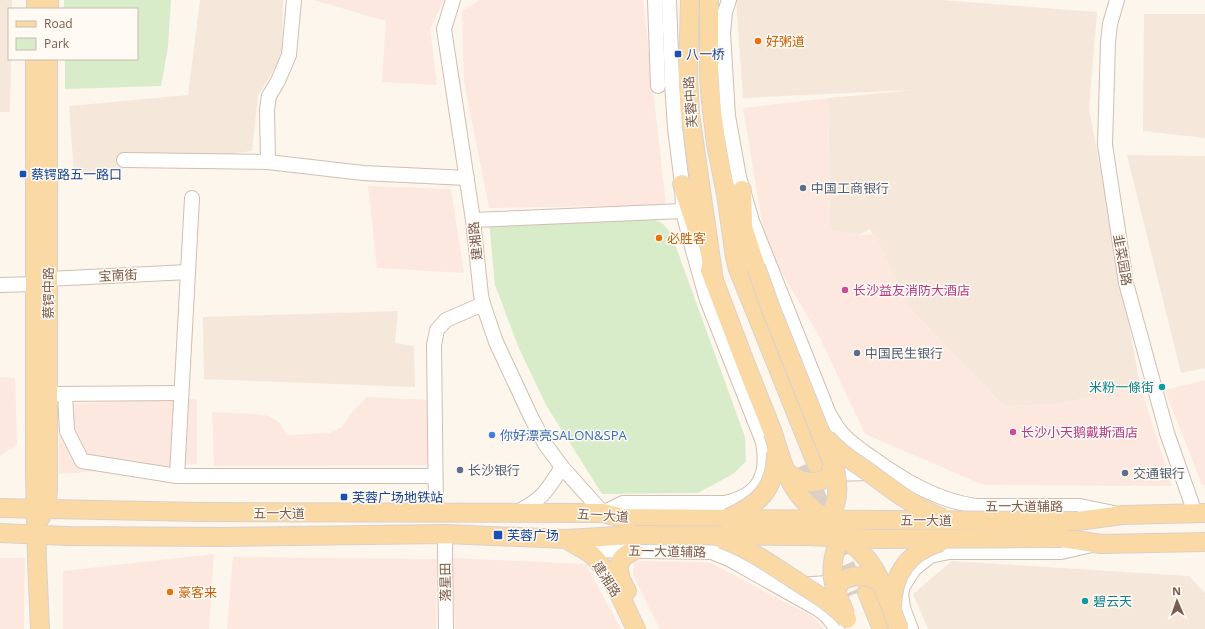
<svg xmlns="http://www.w3.org/2000/svg" width="1205" height="629" viewBox="0 0 1205 629" font-family="'Open Sans','Noto Sans SC',sans-serif">
	<style>
		.residential { fill: #f5e8da }
		.commercial { fill: #fde8e0 }
		.green { fill: #d8ecc9 }
		.lines { fill: none; stroke-linecap: round; stroke-linejoin: round }
		.major-tunnel { stroke: #dcd0c4; stroke-width: 18; stroke-dasharray: 18 9; stroke-linecap: butt }
		.minor-casing { stroke: #d1beb0; stroke-width: 16 }
		.major-casing { stroke: #dad1cd; stroke-width: 20 }
		.minor { stroke: #fff; stroke-width: 14 }
		.major { stroke: #fbd9a5; stroke-width: 18 }
		.major-bridge-casing { stroke: #dad1cd; stroke-width: 20; stroke-linecap: butt }
		.major-bridge { stroke: #fbd9a5; stroke-width: 18 }
		.food-dot { fill: #e8710a; stroke: #fffaf3; stroke-width: 1.5 }
		.transit-dot { fill: #1a4fb4; stroke: #fffaf3; stroke-width: 1.5 }
		.service-dot { fill: #5c6f8a; stroke: #fffaf3; stroke-width: 1.5 }
		.hotel-dot { fill: #d1479c; stroke: #fffaf3; stroke-width: 1.5 }
		.culture-dot { fill: #0f9aa8; stroke: #fffaf3; stroke-width: 1.5 }
		.shop-dot { fill: #3f7fe0; stroke: #fffaf3; stroke-width: 1.5 }
		.labels { text-anchor: middle; dominant-baseline: central; stroke-width: 3; stroke-linejoin: round; paint-order: stroke }
		.food-label { font-size: 13px; fill: #c56008; stroke: #fffaf3; text-anchor: start }
		.transit-label { font-size: 13px; fill: #164399; stroke: #fffaf3; text-anchor: start }
		.street-label { font-size: 13px; fill: #7a5c4d; stroke: #fffaf3 }
		.service-label { font-size: 13px; fill: #4e5e75; stroke: #fffaf3; text-anchor: start }
		.hotel-label { font-size: 13px; fill: #b23c85; stroke: #fffaf3; text-anchor: start }
		.culture-label { font-size: 13px; fill: #0d838f; stroke: #fffaf3; text-anchor: end }
		.shop-label { font-size: 13px; fill: #366cbe; stroke: #fffaf3; text-anchor: start }
	</style>
	<rect width="100%" height="100%" fill="#fdf6ec"/>
	<!-- residential -->
	<g class="residential">
		<path d="M0,0H12V9H9V59H11L10,112H0Z"/>
		<path d="M200,0H283L282,56L258,96L252,151L74,174L69,106L188,95Z"/>
		<path d="M736,0H942L1097,12L1089,108L1140,385L1060,404L1004,406L909,308L870,229L858,235L830,230L828,98L914,90L743,98Z"/>
		<path d="M1144,14H1205V138L1143,131Z"/>
		<path d="M1127,155L1205,156V368L1181,373Z"/>
		<path d="M398,311L395,343L414,346L415,387L204,379L203,317Z"/>
		<path d="M952,561L1189,576L1205,593V629H928L913,594Z"/>
	</g>
	<!-- commercial -->
	<g class="commercial">
		<path d="M313,0H444L430,29L437,85L382,82L386,21Z"/>
		<path d="M480,0H643L666,205L489,208L464,82L462,11Z"/>
		<path d="M828,98L830,230L858,235L875,234L909,308L1004,406L1060,404L1140,385L1172,486L983,485L865,434L819,336L766,246L743,108Z"/>
		<path d="M368,186L451,189L464,273L377,268Z"/>
		<path d="M0,377L15,378L17,444L0,456Z"/>
		<path d="M1205,380V485H1202L1165,390Z"/>
		<path d="M367,397L427,400L433,465L214,466L212,412L255,414L269,416L280,423L287,435L329,433L342,427L352,412Z"/>
		<path d="M197,399V464L59,474V404Z"/>
		<path d="M214,554L209,629H63V571Z"/>
		<path d="M233,557L437,559L436,629H227Z"/>
		<path d="M0,558H25L24,629H0Z"/>
		<path d="M452,558L586,564L621,629H455Z"/>
		<path d="M639,561L703,562L711,563L813,617L824,629H660L633,575L634,563Z"/>
	</g>
	<!-- green -->
	<g class="green">
		<path d="M64,0H171L168,47L161,86L65,89V59H137V9H64Z"/>
		<path d="M651,218L662,223L671,233L745,437L746,461L733,474L698,493L602,494L546,405L518,346L495,285L489,222Z"/>
	</g>
	<g class="lines">
		<!-- major-tunnel -->
		<path class="major-tunnel" d="M804,465L857,593"/>
		<defs>
			<g id="minor">
				<path d="M453,0L444,29L473,220L481,295L483,304L496,342L530,415L545,444L562,467"/>
				<path d="M655,0L658,86"/>
				<path d="M729,0L725,12L723,33L728,116L739,177L752,221L829,414C832,418 834,423 837,427C845,439 859,449 871,457C903,480 936,500 975,506H1080L1114,513"/>
				<path d="M1117,0L1110,24L1108,42L1105,145L1126,283L1167,433L1195,513"/>
				<path d="M124,160L268,162L363,173L467,178"/>
				<path d="M268,162L267,110L269,96L278,81L289,55L294,0"/>
				<path d="M473,220L683,211"/>
				<path d="M48,279L188,272"/>
				<path d="M0,285L35,284"/>
				<path d="M56,394L181,393"/>
				<path d="M65,394L67,431L82,461L177,476H435"/>
				<path d="M826,474L873,473"/>
				<path d="M177,476L192,198"/>
				<path d="M436,513L434,345L437,330L446,320L483,304"/>
				<path d="M515,513C542,500 547,491 562,467L603,513L623,503H724C759,496 769,476 763,442L707,300L692,247L683,211L682,184L675,128L672,83L669,0"/>
				<path d="M446,534L445,547L446,629"/>
				<path d="M584,550L712,552L729,559L818,609L827,616L837,629"/>
				<path d="M798,585L843,582"/>
				<path d="M911,629L903,608L901,594L903,586L914,569L930,556L949,552H1061L1092,545"/>
			</g>
			<g id="major">
				<path d="M690,0L688,76L690,114L714,281"/>
				<path d="M709,0V77L711,102L716,144L726,194L735,257L738,269L749,296L817,465"/>
				<path d="M36,9V0"/>
				<path d="M49,9V0"/>
				<path d="M35,59V474L37,560L40,629"/>
				<path d="M682,184L699,236"/>
				<path d="M742,190L743,223"/>
				<path d="M733,207L743,227L756,267"/>
				<path d="M710,270L746,365L773,433"/>
				<path d="M0,508L200,512L603,513L623,518L727,519"/>
				<path d="M41,517L47,501L48,490V59"/>
				<path d="M1078,521L1122,515L1205,513"/>
				<path d="M0,533L67,536L221,537L446,534L566,539L634,535"/>
				<path d="M1062,538L1101,544L1205,542"/>
				<path d="M566,539C575,545 585,549 593,556C613,576 624,605 636,629"/>
				<path d="M627,591C618,575 612,559 634,551"/>
				<path d="M867,592L882,629"/>
			</g>
		</defs>
		<!-- minor casing -->
		<use href="#minor" class="minor-casing"/>
		<!-- major casing -->
		<use href="#major" class="major-casing"/>
		<!-- minor -->
		<use href="#minor" class="minor"/>
		<!-- major -->
		<use href="#major" class="major"/>
		<defs>
			<g id="major-bridge">
				<path d="M756,267L771,309L835,469C840,493 838,508 821,527"/>
				<path d="M773,433C781,458 787,484 806,503C813,510 821,515 829,521"/>
				<path d="M826,438C837,451 852,461 867,471C890,488 915,508 943,518"/>
				<path d="M785,471C798,482 816,487 830,475L833,464"/>
				<path d="M728,518C760,504 776,488 776,452"/>
				<path d="M727,519L1078,521"/>
				<path d="M634,535L807,536L878,539L1062,538"/>
				<path d="M840,535C881,562 882,588 899,629"/>
				<path d="M722,539C748,548 770,564 792,578C811,591 831,601 847,619"/>
				<path d="M836,591L841,581C854,574 872,574 883,585"/>
				<path d="M892,607C893,573 908,552 941,542"/>
				<path d="M845,614C841,603 835,591 833,579C831,563 835,540 849,531"/>
			</g>
		</defs>
		<!-- major-bridge casing -->
		<use href="#major-bridge" class="major-bridge-casing"/>
		<!-- major-bridge -->
		<use href="#major-bridge" class="major-bridge"/>
	</g>
	<!-- markers -->
	<g class="food-dot">
		<circle cx="758" cy="41" r="4"/>
		<circle cx="659" cy="238" r="4"/>
		<circle cx="170" cy="592" r="4"/>
	</g>
	<g class="transit-dot">
		<rect x="674" y="50" width="8" height="8" rx="2"/>
		<rect x="19" y="170" width="8" height="8" rx="2"/>
		<rect x="340" y="493" width="8" height="8" rx="2"/>
		<rect x="493" y="530" width="10" height="10" rx="2"/>
	</g>
	<g class="service-dot">
		<circle cx="803" cy="188" r="4"/>
		<circle cx="857" cy="353" r="4"/>
		<circle cx="460" cy="470" r="4"/>
		<circle cx="1125" cy="473" r="4"/>
	</g>
	<g class="hotel-dot">
		<circle cx="845" cy="290" r="4"/>
		<circle cx="1013" cy="432" r="4"/>
	</g>
	<g class="culture-dot">
		<circle cx="1162" cy="387" r="4"/>
		<circle cx="1085" cy="601" r="4"/>
	</g>
	<circle class="shop-dot" cx="492" cy="435" r="4"/>
	<g class="labels">
		<!-- food labels -->
		<g class="food-label">
			<text x="766" y="41">好粥道</text>
			<text x="667" y="238">必胜客</text>
			<text x="178" y="592">豪客来</text>
		</g>
		<!-- transit labels -->
		<g class="transit-label">
			<text x="686" y="54">八一桥</text>
			<text x="31" y="174">蔡锷路五一路口</text>
			<text x="352" y="497">芙蓉广场地铁站</text>
			<text x="507" y="535">芙蓉广场</text>
		</g>
		<!-- street labels -->
		<g class="street-label">
			<text transform="translate(690 102) rotate(-94)">芙蓉中路</text>
			<text transform="translate(475 241) rotate(-96)">建湘路</text>
			<text transform="translate(1123 260) rotate(80)">韭菜园路</text>
			<text transform="translate(118 275) rotate(-3)">宝南街</text>
			<text transform="translate(48 293) rotate(-90)">蔡锷中路</text>
			<text x="1024" y="506">五一大道辅路</text>
			<text x="279" y="513">五一大道</text>
			<text transform="translate(603 515) rotate(4)">五一大道</text>
			<text x="926" y="520">五一大道</text>
			<text transform="translate(667 551) rotate(1)">五一大道辅路</text>
			<text transform="translate(607 579) rotate(57)">建湘路</text>
			<text transform="translate(445 582) rotate(-91)">落星田</text>
		</g>
		<!-- service labels -->
		<g class="service-label">
			<text x="811" y="188">中国工商银行</text>
			<text x="865" y="353">中国民生银行</text>
			<text x="468" y="470">长沙银行</text>
			<text x="1133" y="473">交通银行</text>
		</g>
		<!-- hotel labels -->
		<g class="hotel-label">
			<text x="853" y="290">长沙益友消防大酒店</text>
			<text x="1021" y="432">长沙小天鹅戴斯酒店</text>
		</g>
		<!-- culture labels -->
		<g class="culture-label">
			<text x="1154" y="387">米粉一條街</text>
			<text x="1093" y="601" text-anchor="start">碧云天</text>
		</g>
		<!-- shop labels -->
		<g class="shop-label">
			<text x="500" y="435">你好漂亮SALON&amp;SPA</text>
		</g>
	</g>
	<!-- legend -->
	<rect x="8" y="8" width="130" height="52" fill="#fffaf3" stroke="#cabbb1"/>
	<rect x="16" y="21" width="20" height="6" fill="#fbd9a5" stroke="#cabbb1"/>
	<text x="44" y="28" font-size="12" fill="#7a5c4d">Road</text>
	<rect x="16" y="38" width="20" height="12" fill="#d8ecc9" stroke="#cabbb1"/>
	<text x="44" y="48" font-size="12" fill="#7a5c4d">Park</text>
	<!-- north arrow -->
	<g transform="translate(1177 601) rotate(358)" stroke="#fffaf3" stroke-width="3" paint-order="stroke">
	<path d="M0-3L7 15L0 10L-7 15Z" fill="#7a5c4d"/>
	<text y="-6" font-size="11" font-weight="bold" text-anchor="middle" fill="#7a5c4d">N</text>
	</g>
</svg>
